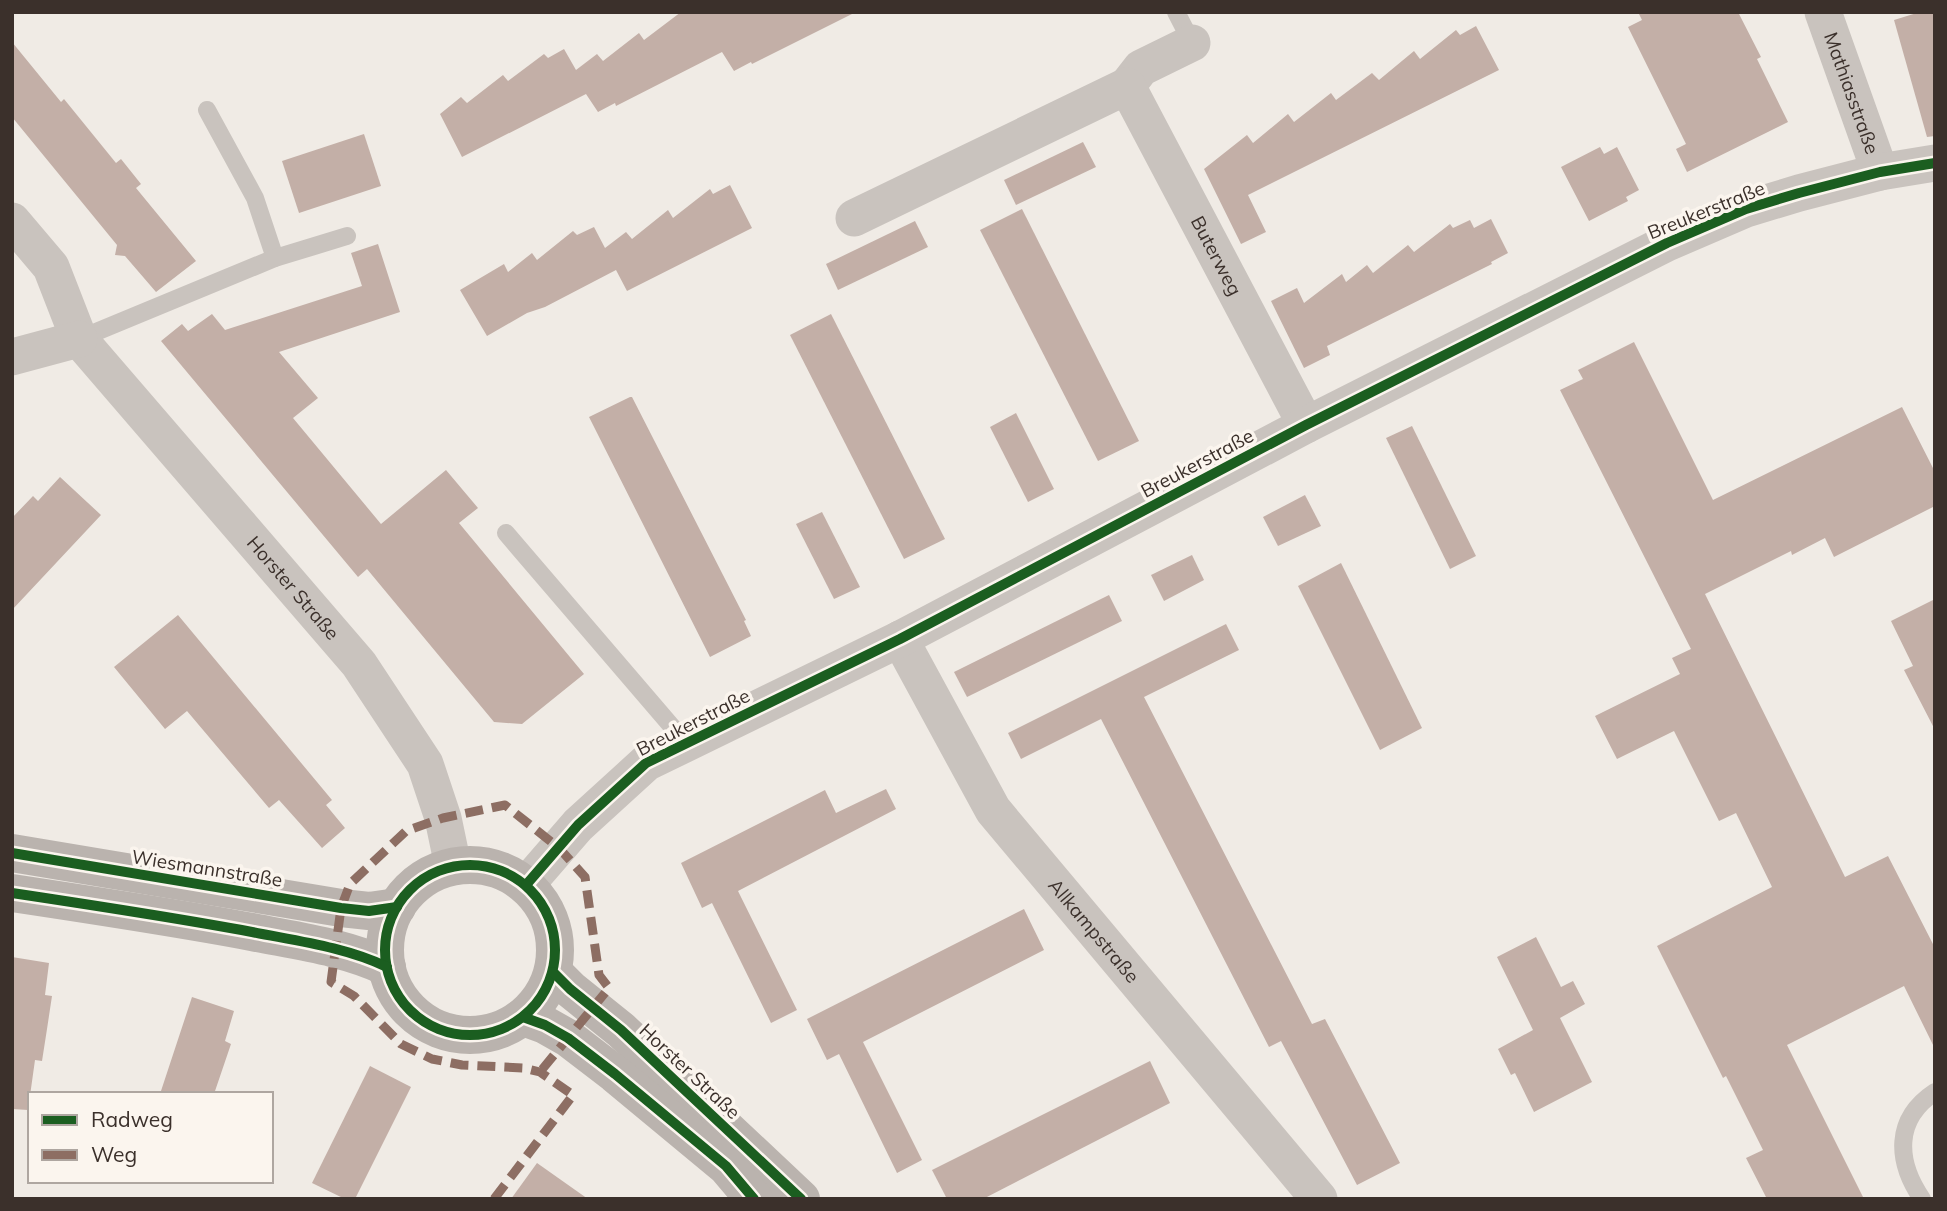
<svg xmlns="http://www.w3.org/2000/svg" width="1947" height="1211" viewBox="0 0 1947 1211" font-family="Mulish,sans-serif">
	<style>
		.building { fill: #c3afa7 }
		.lines { fill: none; stroke-linecap: round; stroke-linejoin: round }
		.service { stroke: #c9c3be; stroke-width: 18 }
		.minor { stroke: #c9c3be; stroke-width: 37 }
		.secondary { stroke: #bab3ae; stroke-width: 38 }
		.quiet { stroke: #8d6e63; stroke-width: 9; stroke-dasharray: 18 9; stroke-linecap: butt }
		.cycleway-casing { stroke: #fbf5ee; stroke-width: 15 }
		.cycleway { stroke: #1b5e20; stroke-width: 10 }
		.labels { text-anchor: middle; dominant-baseline: central; stroke-width: 7; stroke-linejoin: round; paint-order: stroke }
		.street-label { font-size: 19px; fill: #3b302b; stroke: #fbf5ee }
	</style>
	<rect width="100%" height="100%" fill="#f0ebe5"/>
	<!-- building -->
	<g class="building">
		<path d="M681,12H856L752,64L751,62L734,71L722,52L616,106L615,103L598,112L586,94L462,157L440,114L461,97L467,103L503,75L508,81L544,54L548,58L564,49L576,70L597,54L603,61L639,33L644,40Z"/>
		<path d="M1638,12H1738L1761,57L1757,59L1788,122L1687,172L1676,149L1686,144L1628,27L1642,20Z"/>
		<path d="M1920,12H1935V136L1927,137L1894,20Z"/>
		<path d="M1476,26L1499,70L1248,195L1266,232L1241,244L1204,169L1247,135L1253,143L1288,114L1294,122L1331,93L1336,100L1372,73L1379,80L1414,51L1420,59L1456,30L1460,35Z"/>
		<path d="M12,42L61,102L64,99L116,163L121,159L141,184L136,188L196,261L156,292L125,256L115,255L117,245L12,117Z"/>
		<path d="M364,134L381,186L299,213L282,161Z"/>
		<path d="M1083,142L1096,167L1016,205L1004,180Z"/>
		<path d="M1600,147L1604,154L1617,147L1639,190L1626,197L1628,201L1589,221L1561,167Z"/>
		<path d="M730,185L752,228L627,291L616,270L545,307L527,313L487,336L460,290L504,264L508,272L532,253L537,260L573,231L577,235L594,227L605,248L626,232L632,239L668,210L673,218L710,189L713,194Z"/>
		<path d="M1022,209L1139,441L1098,461L980,230Z"/>
		<path d="M1491,219L1508,253L1491,262L1492,264L1327,346L1330,355L1304,368L1271,301L1297,288L1304,303L1342,274L1346,282L1367,265L1373,273L1408,245L1414,252L1450,224L1453,228L1470,220L1474,228Z"/>
		<path d="M915,221L928,247L838,290L826,264Z"/>
		<path d="M378,244L400,312L279,352L318,398L293,418L381,524L446,470L478,508L459,523L584,674L522,724L494,722L367,569L358,577L161,341L182,324L188,331L212,314L225,330L362,286L351,253Z"/>
		<path d="M831,314L945,539L904,559L790,335Z"/>
		<path d="M1634,342L1713,500L1902,407L1935,472V506L1834,557L1825,538L1792,555L1791,551L1705,594L1845,877L1888,856L1935,948V1049L1904,986L1787,1045L1864,1199H1767L1746,1158L1763,1150L1726,1076L1723,1078L1657,946L1772,887L1736,813L1719,821L1674,731L1617,759L1595,716L1680,674L1672,658L1691,649L1560,390L1583,379L1578,370Z"/>
		<path d="M630,397H632L746,620L744,621L751,636L710,657L589,417Z"/>
		<path d="M1016,413L1054,489L1028,502L990,427Z"/>
		<path d="M1412,426L1476,556L1450,569L1386,438Z"/>
		<path d="M60,477L101,515L12,610V518L33,496L38,501Z"/>
		<path d="M1305,495L1321,526L1278,546L1263,517Z"/>
		<path d="M822,512L860,587L834,599L796,524Z"/>
		<path d="M1192,555L1204,580L1164,601L1151,575Z"/>
		<path d="M1341,563L1422,728L1380,750L1298,586Z"/>
		<path d="M1109,595L1122,621L967,697L954,672Z"/>
		<path d="M1935,599V730L1904,670L1913,666L1891,621Z"/>
		<path d="M178,615L332,800L326,805L345,828L322,848L279,800L269,808L187,711L165,729L114,667Z"/>
		<path d="M1226,624L1239,650L1144,697L1312,1024L1325,1019L1400,1163L1357,1185L1281,1041L1269,1047L1101,719L1021,759L1008,733Z"/>
		<path d="M886,789L896,809L738,891L797,1010L771,1023L712,903L702,908L681,863L825,790L836,813Z"/>
		<path d="M1024,909L1044,950L863,1042L922,1160L897,1173L839,1054L827,1060L807,1019Z"/>
		<path d="M1536,937L1561,987L1573,981L1585,1004L1560,1018L1592,1082L1534,1112L1515,1073L1511,1075L1498,1049L1533,1030L1497,957Z"/>
		<path d="M12,957L49,963L45,995L52,996L47,1029L42,1061L35,1060L28,1110L12,1109Z"/>
		<path d="M192,997L234,1011L225,1041L231,1044L214,1094H160Z"/>
		<path d="M1150,1061L1170,1103L983,1199H947L932,1170Z"/>
		<path d="M370,1066L411,1087L355,1199H345L312,1183Z"/>
		<path d="M537,1163L588,1199H511Z"/>
	</g>
	<g class="lines">
		<!-- service -->
		<g class="service">
			<path d="M1176,12L1192,43"/>
			<path d="M207,110L255,198L275,258"/>
			<path d="M79,339L275,258L347,236"/>
			<path d="M506,533L686,743"/>
			<path d="M1922,1199C1896,1161 1894,1119 1935,1092"/>
		</g>
		<!-- minor -->
		<g class="minor">
			<path id="s1" d="M1823,12L1880,172"/>
			<path d="M1127,86L1141,68L1192,43"/>
			<path id="s2" d="M854,218L1127,86L1306,425"/>
			<path id="s3" d="M12,221L51,267L79,339L359,664L425,764L443,818L453,866"/>
			<path d="M12,357L79,339"/>
			<path id="s4" d="M900,639L993,810L1319,1199"/>
			<path d="M526,885L578,825L646,763L900,639L1306,425L1667,243L1746,209L1799,193L1880,172L1935,163"/>
		</g>
		<!-- secondary -->
		<g class="secondary">
			<path d="M12,853L341,908L369,911L397,907"/>
			<circle cx="470" cy="950" r="85"/>
			<path d="M12,893C92,905 172,917 252,932C297,941 345,947 387,967"/>
			<path d="M553,972L570,989L621,1030L801,1199"/>
			<path d="M523,1017L545,1025L568,1038L615,1074L726,1166L754,1199"/>
		</g>
		<!-- quiet -->
		<path class="quiet" d="M494,1199L573,1095L540,1072L524,1068L462,1065L432,1059L401,1044L354,996L331,982L341,908L350,884L406,831L443,818L505,805L559,848L585,877L599,975L609,988L540,1072"/>
		<defs>
			<g id="cycleway">
				<path d="M12,853L341,908L369,911L397,907"/>
				<circle cx="470" cy="950" r="85"/>
				<path d="M526,885L578,825L646,763L900,639L1306,425L1667,243L1746,209L1799,193L1880,172L1935,163"/>
				<path d="M12,893C92,905 172,917 252,932C297,941 345,947 387,967"/>
				<path d="M553,972L570,989L621,1030L801,1199"/>
				<path d="M523,1017L545,1025L568,1038L615,1074L726,1166L754,1199"/>
			</g>
		</defs>
		<!-- cycleway casing -->
		<use href="#cycleway" class="cycleway-casing"/>
		<!-- cycleway -->
		<use href="#cycleway" class="cycleway"/>
	</g>
	<g class="labels">
		<!-- street labels -->
		<g class="street-label">
			<text stroke="none"><textPath href="#s1" startOffset="86">Mathiasstraße</textPath></text>
			<text transform="translate(1706 210) rotate(-22)">Breukerstraße</text>
			<text stroke="none"><textPath href="#s2" startOffset="495">Buterweg</textPath></text>
			<text transform="translate(1197 463) rotate(-28)">Breukerstraße</text>
			<text stroke="none"><textPath href="#s3" startOffset="466">Horster Straße</textPath></text>
			<text transform="translate(693 722) rotate(-27)">Breukerstraße</text>
			<text transform="translate(207 868) rotate(9)">Wiesmannstraße</text>
			<text stroke="none"><textPath href="#s4" startOffset="352">Allkampstraße</textPath></text>
			<text transform="translate(690 1071) rotate(43)">Horster Straße</text>
		</g>
	</g>
	<!-- border -->
	<rect width="1947" height="1211" fill="none" stroke="#3b302b" stroke-width="28"/>
	<!-- legend -->
	<rect x="28" y="1092" width="245" height="91" fill="#fbf5ee" stroke="#aea6a0" stroke-width="2"/>
	<rect x="42" y="1115" width="35" height="10" fill="#1b5e20" stroke="#aea6a0" stroke-width="2"/>
	<text x="91" y="1127" font-size="21" fill="#3b302b">Radweg</text>
	<rect x="42" y="1150" width="35" height="10" fill="#8d6e63" stroke="#aea6a0" stroke-width="2"/>
	<text x="91" y="1162" font-size="21" fill="#3b302b">Weg</text>
</svg>
